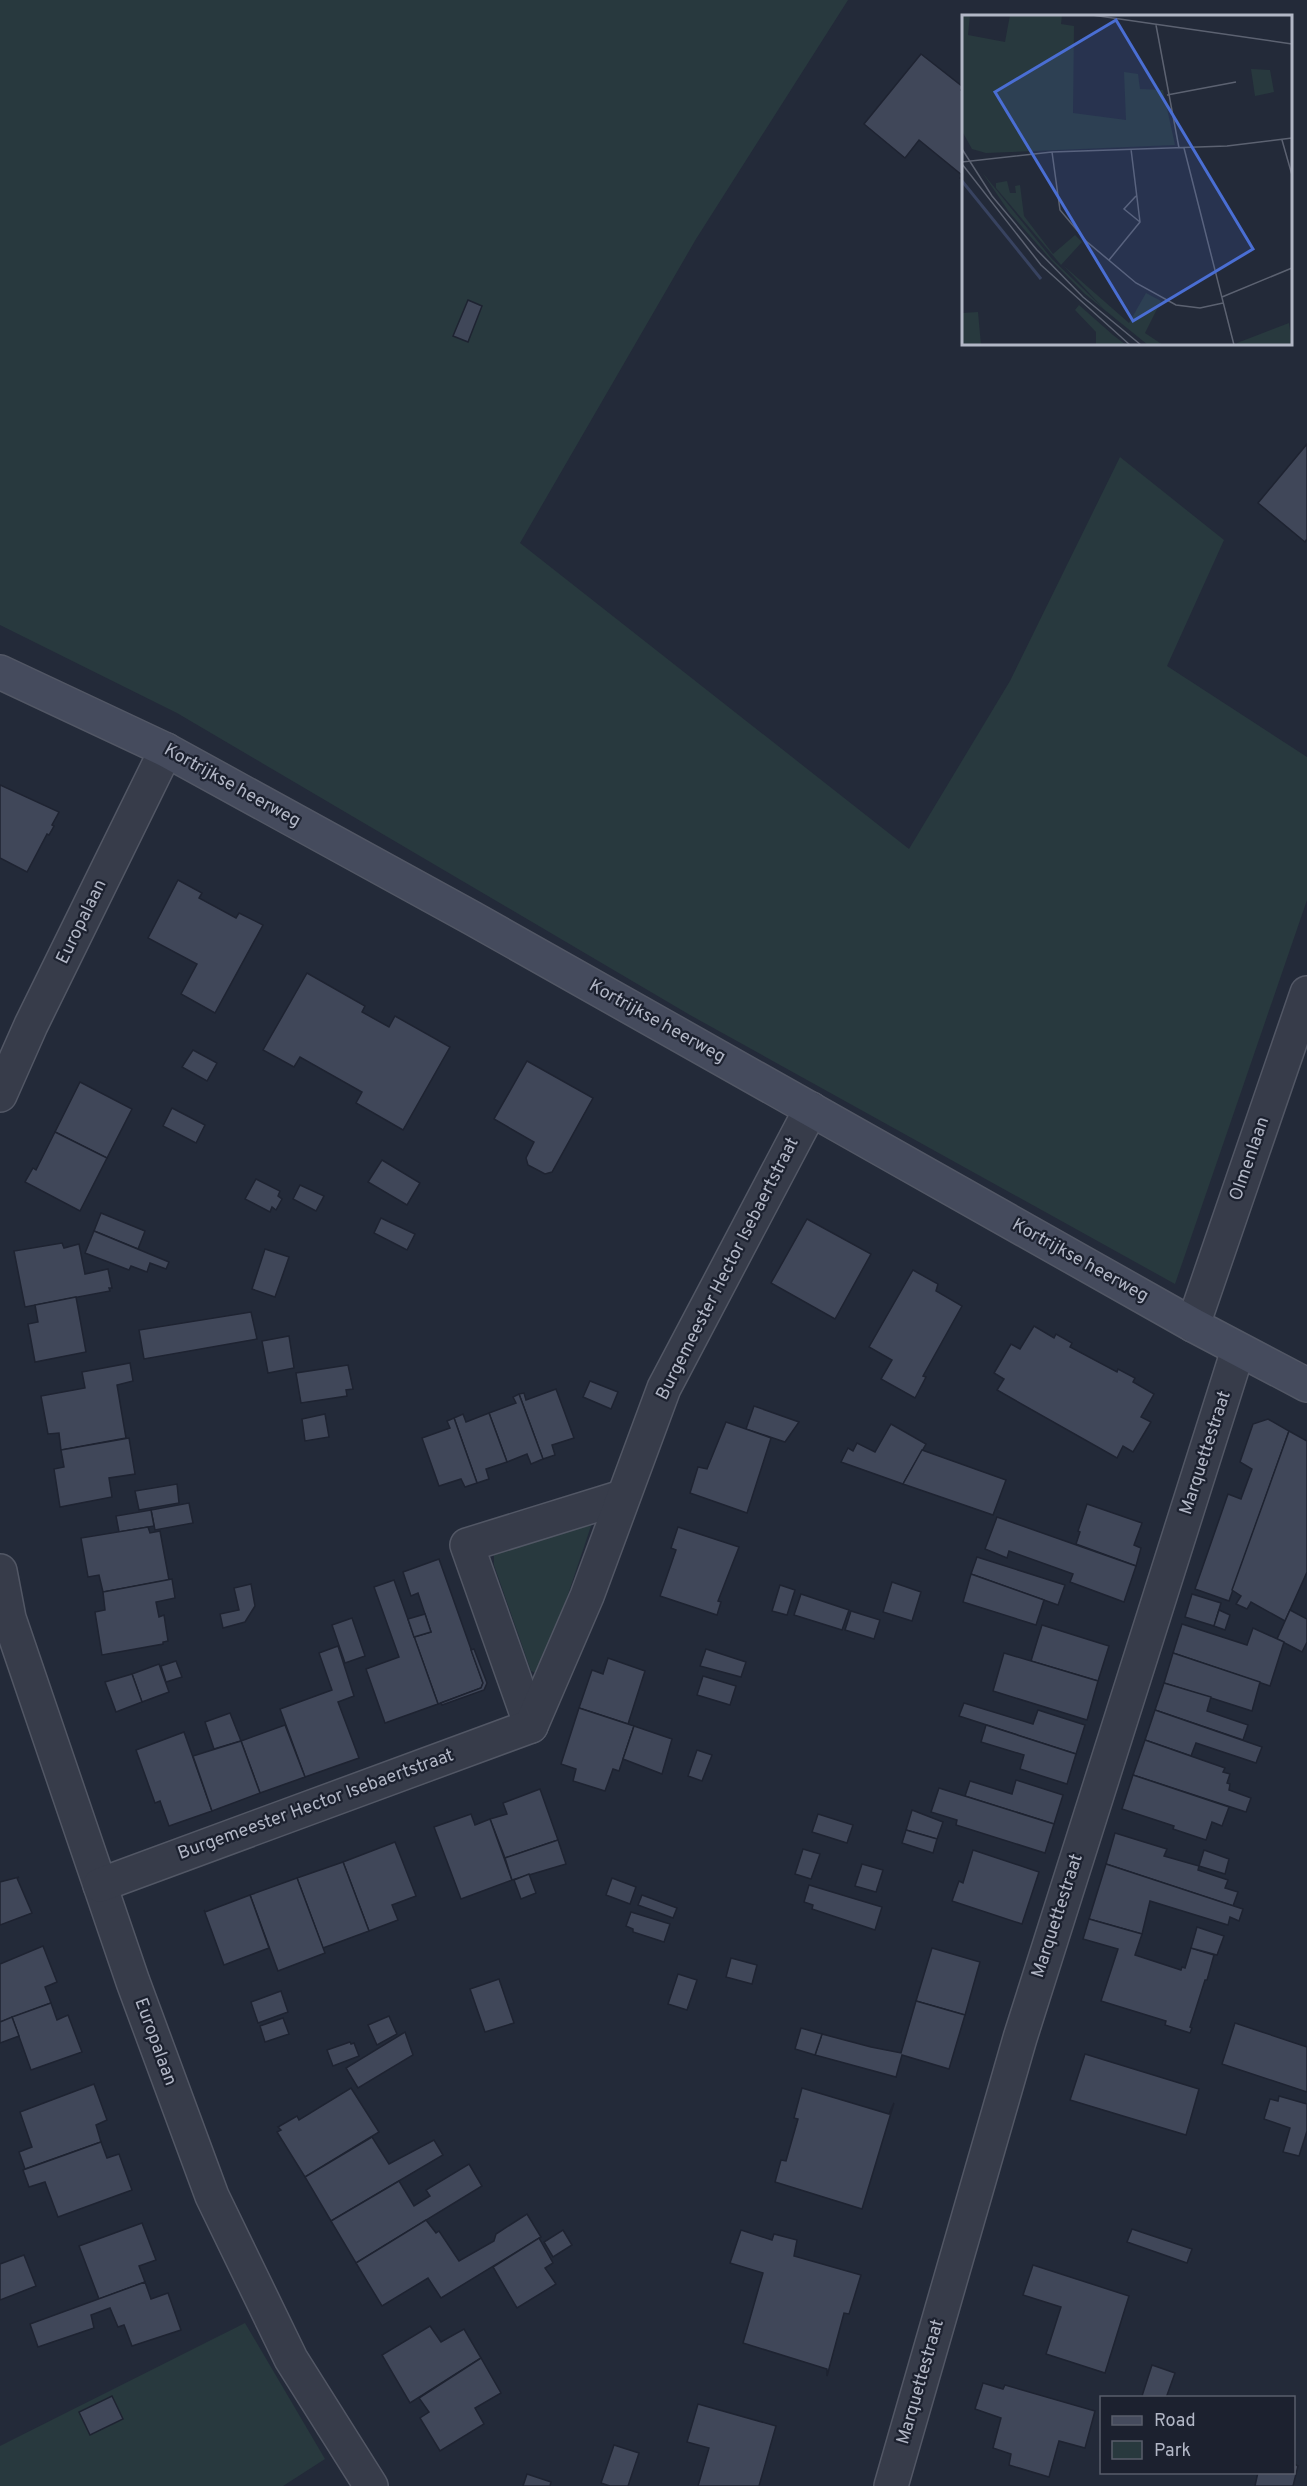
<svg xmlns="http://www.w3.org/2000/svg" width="1307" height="2486" viewBox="0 0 1307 2486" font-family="Overpass,sans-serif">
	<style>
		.green { fill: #28393e }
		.building { fill: #404759; stroke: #1e2331; stroke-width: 1.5 }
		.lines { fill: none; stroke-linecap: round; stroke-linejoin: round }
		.street-casing { stroke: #525765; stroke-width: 36 }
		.secondary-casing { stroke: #525765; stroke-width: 36 }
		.street { stroke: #373c4a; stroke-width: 33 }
		.secondary { stroke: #454b5d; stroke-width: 33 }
		.labels { text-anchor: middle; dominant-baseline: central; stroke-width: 4.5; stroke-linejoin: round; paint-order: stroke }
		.street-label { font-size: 18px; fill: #b2b7c6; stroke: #1c212f }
		.inset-river { fill: none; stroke: #384360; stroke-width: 3 }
		.inset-road { fill: none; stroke: #5c6271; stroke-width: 1.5 }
		.view { fill: #4a6ed3; fill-opacity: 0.15; stroke: #4a6ed3; stroke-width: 3 }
		.inset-edge { fill: none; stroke: #b2b7c6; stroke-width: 3 }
	</style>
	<rect width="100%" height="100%" fill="#232a39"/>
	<!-- green -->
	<g class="green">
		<path d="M0,0H848L696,239L520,543L909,849L1010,681L1120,457L1224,540L1167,666L1307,757V900L1175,1284L690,1015L177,713L0,625Z"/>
		<path d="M593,1520L541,1675L531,1671L494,1565V1551Z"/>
		<path d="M245,2323L325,2459L283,2486H0V2446Z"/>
	</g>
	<!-- building -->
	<g class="building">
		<path d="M921,54L963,87L961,90L964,92V181L960,178L963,176L919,140L905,158L864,124Z"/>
		<path d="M468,300L482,306L468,342L453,336Z"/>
		<path d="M1307,444V539L1305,542L1258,503Z"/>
		<path d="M0,785L59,812L52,825L54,826L49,835L47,834L27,872L0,858Z"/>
		<path d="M178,880L202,893L199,898L236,918L239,913L263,925L215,1013L181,994L197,964L148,938Z"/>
		<path d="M307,973L365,1006L362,1012L389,1027L395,1016L450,1047L403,1130L356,1103L362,1092L300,1057L294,1067L263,1050Z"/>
		<path d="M193,1050L217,1063L207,1081L182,1067Z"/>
		<path d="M527,1061L593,1098L552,1172L545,1174L528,1165L526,1158L534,1142L494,1119Z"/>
		<path d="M80,1082L132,1109L107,1158L55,1132Z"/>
		<path d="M172,1108L205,1125L196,1143L163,1126Z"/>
		<path d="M55,1132L107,1158L80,1211L25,1182L33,1168L36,1170Z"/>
		<path d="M382,1160L420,1183L407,1205L368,1182Z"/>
		<path d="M256,1179L280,1191L278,1196L282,1199L276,1210L272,1207L270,1212L245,1199Z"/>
		<path d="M300,1185L324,1196L316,1211L293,1199Z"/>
		<path d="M101,1213L145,1231L138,1249L94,1231Z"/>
		<path d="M381,1218L415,1234L407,1250L374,1233Z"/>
		<path d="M807,1219L871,1254L835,1319L771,1283Z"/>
		<path d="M94,1231L169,1262L166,1269L150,1263L147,1272L131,1266L129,1270L85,1253Z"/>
		<path d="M62,1243L64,1248L79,1244L85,1274L108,1269L112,1288H109L110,1291L25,1307L14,1251Z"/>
		<path d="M265,1249L289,1257L275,1297L252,1289Z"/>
		<path d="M913,1270L938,1284L936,1291L962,1306L923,1376L926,1377L915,1398L881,1379L892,1360L869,1347Z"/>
		<path d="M76,1297L86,1352L35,1362L28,1324L38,1322L35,1305Z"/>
		<path d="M251,1312L257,1339L144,1359L139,1330Z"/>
		<path d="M1034,1326L1054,1338L1056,1334L1072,1343L1070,1347L1117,1372L1118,1369L1135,1378L1133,1382L1154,1394L1141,1417L1151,1422L1133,1452L1123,1446L1117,1458L997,1390L1004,1379L994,1373L1011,1344L1020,1349Z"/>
		<path d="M289,1336L294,1368L268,1373L262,1341Z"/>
		<path d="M130,1363L133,1381L117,1385L126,1438L61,1450L59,1433L48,1434L41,1396L85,1388L82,1372Z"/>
		<path d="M348,1365L353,1389L346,1390L347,1396L301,1403L296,1373Z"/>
		<path d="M590,1381L618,1392L611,1409L583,1397Z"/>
		<path d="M556,1389L574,1438L552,1445L555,1455L543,1459L519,1394L524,1393L526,1400Z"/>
		<path d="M519,1394L543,1459L531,1464L527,1454L507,1462L489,1413L516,1403L513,1397Z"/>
		<path d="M754,1406L799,1422L785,1442L746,1429Z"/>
		<path d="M489,1413L507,1462L486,1469L489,1479L477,1483L454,1418L463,1414L466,1422Z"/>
		<path d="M325,1414L329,1437L305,1441L302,1419Z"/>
		<path d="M454,1418L477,1483L465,1487L461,1479L439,1486L422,1438L450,1428L447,1421Z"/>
		<path d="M1268,1419L1289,1431L1229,1601L1195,1589L1228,1494L1241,1499L1252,1469L1240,1462L1253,1424Z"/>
		<path d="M726,1422L771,1438L747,1513L690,1493L698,1467L707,1469Z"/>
		<path d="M891,1424L926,1444L903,1484L841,1462L848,1448L853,1451L857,1443L875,1452Z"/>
		<path d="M1289,1431L1307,1441V1572L1285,1621L1251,1602L1247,1609L1236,1604L1241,1596L1232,1590Z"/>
		<path d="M129,1438L135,1474L109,1478L112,1497L60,1507L54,1469L64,1467L61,1450Z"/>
		<path d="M922,1450L1006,1480L993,1515L903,1484Z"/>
		<path d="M177,1484L179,1503L139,1510L135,1491Z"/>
		<path d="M189,1503L193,1523L155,1530L151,1510Z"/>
		<path d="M1087,1504L1142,1523L1134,1545L1141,1548L1136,1566L1076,1544L1080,1532L1078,1531Z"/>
		<path d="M151,1510L154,1526L119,1532L116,1516Z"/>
		<path d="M997,1517L1136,1566L1124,1602L1070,1582L1073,1574L1009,1551L1007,1558L985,1549Z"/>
		<path d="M148,1527L150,1533L160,1531L169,1580L103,1592L99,1575L88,1577L81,1538Z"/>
		<path d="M678,1527L739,1547L718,1601L721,1602L717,1615L660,1596L676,1550L671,1548Z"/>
		<path d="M977,1557L1065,1585L1058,1605L971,1574Z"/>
		<path d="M439,1559L483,1683L481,1688L438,1704L414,1637L431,1632L418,1593L411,1596L403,1572Z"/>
		<path d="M971,1574L1044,1600L1036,1625L963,1602Z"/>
		<path d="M172,1579L175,1598L156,1602L159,1617L164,1615L168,1641L163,1642V1644L102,1655L95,1612L105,1610L103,1592Z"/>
		<path d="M394,1580L438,1704L385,1723L366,1669L399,1657L374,1587Z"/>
		<path d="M892,1582L921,1592L912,1621L883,1612Z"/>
		<path d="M251,1584L255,1606L245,1622L223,1628L220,1614L239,1610L234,1588Z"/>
		<path d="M780,1585L795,1590L787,1615L772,1611Z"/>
		<path d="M801,1594L849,1610L842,1630L794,1615Z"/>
		<path d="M1192,1594L1221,1603L1214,1626L1185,1617Z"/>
		<path d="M1219,1610L1230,1615L1225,1630L1214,1626Z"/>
		<path d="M1290,1610L1307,1619V1642L1302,1652L1277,1639Z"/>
		<path d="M851,1611L880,1620L874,1639L845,1630Z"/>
		<path d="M425,1614L431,1632L414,1637L408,1619Z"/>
		<path d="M352,1618L365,1656L345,1663L332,1625Z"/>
		<path d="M1182,1624L1247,1645L1253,1628L1284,1642L1270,1686L1173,1653Z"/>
		<path d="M1042,1625L1109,1646L1098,1681L1031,1661Z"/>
		<path d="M338,1646L354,1696L338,1702L359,1758L305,1777L280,1709L332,1690L319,1653Z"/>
		<path d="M474,1649L487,1683L484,1690L442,1705L441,1703L481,1688L483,1683L471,1650Z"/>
		<path d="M706,1649L746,1662L741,1677L700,1666Z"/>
		<path d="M1004,1653L1098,1681L1087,1720L993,1691Z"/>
		<path d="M1173,1653L1260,1682L1252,1711L1164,1683Z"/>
		<path d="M608,1658L645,1671L628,1724L579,1708L592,1670L603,1674Z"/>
		<path d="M176,1661L182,1677L166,1682L161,1666Z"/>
		<path d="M159,1664L169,1692L142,1702L132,1674Z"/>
		<path d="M132,1674L142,1702L116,1712L105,1682Z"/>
		<path d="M703,1676L736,1686L730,1705L697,1695Z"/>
		<path d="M1164,1683L1211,1697L1207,1711L1248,1725L1243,1740L1155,1710Z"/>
		<path d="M964,1703L1033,1724L1038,1710L1085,1725L1076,1754L959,1716Z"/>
		<path d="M579,1708L634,1726L619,1771L613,1769L605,1791L573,1781L576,1769L561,1764Z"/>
		<path d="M1155,1710L1262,1747L1256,1763L1196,1743L1191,1756L1145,1740Z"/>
		<path d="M230,1713L241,1741L214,1749L205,1722Z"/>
		<path d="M285,1725L305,1777L260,1793L241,1741Z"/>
		<path d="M986,1725L1076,1754L1067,1784L1020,1769L1024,1755L981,1742Z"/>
		<path d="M634,1726L672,1739L662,1774L623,1759Z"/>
		<path d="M184,1732L212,1811L169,1826L160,1801L155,1803L136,1750Z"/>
		<path d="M1145,1740L1225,1768L1223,1772L1230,1774L1227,1783L1230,1784L1229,1790L1251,1798L1246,1812L1133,1775Z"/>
		<path d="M241,1741L260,1793L212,1811L193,1756Z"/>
		<path d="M697,1750L712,1755L702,1781L688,1776Z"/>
		<path d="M1133,1775L1229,1807L1222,1826L1212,1822L1206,1840L1173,1829L1174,1826L1122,1809Z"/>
		<path d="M1016,1780L1063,1795L1054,1824L965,1796L970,1781L1012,1794Z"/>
		<path d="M939,1788L1054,1824L1045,1853L956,1825L957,1820L931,1812Z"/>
		<path d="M540,1789L558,1840L505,1858L490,1819L507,1814L503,1803Z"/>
		<path d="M912,1810L943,1822L937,1839L906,1830Z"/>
		<path d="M471,1814L475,1825L490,1819L512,1880L461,1899L434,1827Z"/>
		<path d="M818,1814L853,1825L847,1843L812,1832Z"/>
		<path d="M906,1830L937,1839L933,1853L902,1843Z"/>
		<path d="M1115,1833L1167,1849L1164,1856L1199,1866L1198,1870L1228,1880L1225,1888L1238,1892L1233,1906L1106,1864Z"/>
		<path d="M558,1840L566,1864L512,1880L505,1858Z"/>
		<path d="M395,1842L416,1896L392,1905L398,1920L369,1931L343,1862Z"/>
		<path d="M803,1849L820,1854L811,1879L795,1874Z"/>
		<path d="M973,1850L1039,1872L1022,1924L952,1901L959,1881L963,1883Z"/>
		<path d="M1204,1850L1229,1859L1225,1874L1199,1866Z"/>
		<path d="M343,1862L369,1931L323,1948L297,1878Z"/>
		<path d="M862,1864L883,1870L876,1892L855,1886Z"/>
		<path d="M1106,1864L1243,1909L1239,1921L1230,1917L1228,1925L1150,1901L1142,1934L1089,1919Z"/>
		<path d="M529,1874L536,1893L521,1899L514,1880Z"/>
		<path d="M19,1877L17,1878L32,1913L0,1925V1882Z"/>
		<path d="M297,1878L325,1953L278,1971L250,1895Z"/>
		<path d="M612,1878L636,1887L630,1904L606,1895Z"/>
		<path d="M809,1885L882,1907L875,1930L812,1909L813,1905L804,1902Z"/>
		<path d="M250,1895L269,1948L224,1965L204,1910L205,1912Z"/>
		<path d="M642,1895L677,1908L673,1918L638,1905Z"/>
		<path d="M631,1912L670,1924L664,1942L633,1932V1929L626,1926Z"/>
		<path d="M1089,1919L1142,1934L1135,1955L1181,1970L1182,1967L1185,1968L1191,1948L1214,1955L1207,1980H1205L1190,2027L1192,2028L1190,2033L1165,2025L1166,2021L1101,2001L1118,1949L1083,1939Z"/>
		<path d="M1197,1927L1224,1936L1217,1955L1191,1948Z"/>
		<path d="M43,1946L57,1982L45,1987L51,2003L0,2022V1964Z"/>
		<path d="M932,1948L980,1962L965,2015L916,2001Z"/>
		<path d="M731,1958L757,1965L752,1984L726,1977Z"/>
		<path d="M678,1974L697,1980L687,2010L668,2004Z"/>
		<path d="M499,1979L514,2023L485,2032L470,1989Z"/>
		<path d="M281,1991L288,2012L258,2023L251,2002Z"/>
		<path d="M916,2001L965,2015L949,2069L902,2055L896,2077L815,2055L822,2034L871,2047L901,2053Z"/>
		<path d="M51,2003L57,2020L68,2015L82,2052L31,2070L12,2017Z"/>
		<path d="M389,2016L397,2034L377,2045L368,2025Z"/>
		<path d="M12,2017L19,2036L0,2043V2022Z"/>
		<path d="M283,2018L289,2034L265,2042L260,2026Z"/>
		<path d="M1235,2023L1307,2047V2092L1222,2064Z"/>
		<path d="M801,2028L822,2034L815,2055L795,2049Z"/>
		<path d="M405,2032L413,2055L358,2088L346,2068Z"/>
		<path d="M350,2042L351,2044L354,2043L359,2056L333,2066L327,2050Z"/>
		<path d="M1085,2054L1199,2089L1186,2135L1070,2100Z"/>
		<path d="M94,2084L107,2120L96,2125L101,2142L25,2169L19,2152L32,2147L20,2112Z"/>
		<path d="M351,2088L379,2132L305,2177L277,2132L281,2130L278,2127L297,2116L299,2120Z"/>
		<path d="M802,2088L889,2114L894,2103L862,2209L775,2182L781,2160L786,2161L798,2119L794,2118Z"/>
		<path d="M1279,2096L1307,2104V2131L1299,2156L1283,2152L1290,2128L1264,2119L1270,2099L1278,2101Z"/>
		<path d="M372,2137L389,2164L434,2140L443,2155L331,2221L305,2177Z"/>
		<path d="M101,2142L107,2158L119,2154L132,2190L58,2217L45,2182L29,2187L23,2170Z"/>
		<path d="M469,2164L482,2186L356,2263L331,2221L399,2181L414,2206L430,2196L426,2190Z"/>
		<path d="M527,2214L541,2237L441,2298L428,2278L382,2306L356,2263L426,2220L436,2233L439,2231L459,2261L494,2241L496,2234Z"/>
		<path d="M142,2223L156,2260L139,2266L145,2282L99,2299L79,2246Z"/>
		<path d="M1132,2229L1192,2249L1187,2263L1127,2242Z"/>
		<path d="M563,2230L572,2245L553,2257L544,2242Z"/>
		<path d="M741,2230L772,2240L774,2234L797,2240L794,2256L861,2275L849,2314L844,2313L827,2376V2369L743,2343L763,2273L730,2263Z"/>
		<path d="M539,2238L553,2263L545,2268L556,2284L517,2308L493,2267Z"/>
		<path d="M24,2255L36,2286L0,2300V2264Z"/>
		<path d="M1033,2265L1129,2296L1105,2373L1046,2354L1061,2307L1023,2295Z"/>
		<path d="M145,2282L151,2299L168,2293L181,2330L132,2346L124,2325L118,2327L110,2308L91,2315L94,2328L38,2347L30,2324Z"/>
		<path d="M430,2326L441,2342L464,2329L481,2358L410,2403L382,2355Z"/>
		<path d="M481,2358L501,2393L475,2408L484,2424L440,2451L420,2418L429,2412L419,2398Z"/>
		<path d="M1152,2365L1175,2373L1166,2398L1142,2396Z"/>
		<path d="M983,2383L1003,2389L1005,2385L1095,2411L1085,2448L1059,2441L1049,2477L1009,2465L1011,2454L993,2448L1001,2418L975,2409Z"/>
		<path d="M112,2396L123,2419L90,2435L79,2412Z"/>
		<path d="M698,2404L776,2426L759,2486H698L709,2448L687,2442Z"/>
		<path d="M614,2445L639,2453L628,2486H610L601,2483Z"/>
		<path d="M1294,2464L1298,2466L1293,2486H1255L1258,2472H1294Z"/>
		<path d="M527,2474L551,2482L550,2486H523Z"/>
	</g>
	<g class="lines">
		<defs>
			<g id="street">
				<path d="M0,1095L31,1025L166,750"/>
				<path d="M1193,1325L1307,993"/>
				<path d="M0,1571L9,1618L133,1982L212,2196L291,2359L371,2486"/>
				<path d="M531,1726L467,1545L622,1497"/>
				<path d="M100,1885L531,1726L587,1596L664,1388L811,1109"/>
				<path d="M891,2486L1020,2038L1238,1350"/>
			</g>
			<path id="secondary" d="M0,672L166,750L472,918L1193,1325L1307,1385"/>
		</defs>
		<!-- street casing -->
		<use href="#street" class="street-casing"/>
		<!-- secondary casing -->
		<use href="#secondary" class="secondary-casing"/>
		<!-- street -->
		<use href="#street" class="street"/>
		<!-- secondary -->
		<use href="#secondary" class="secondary"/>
	</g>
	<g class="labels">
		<!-- street labels -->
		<g class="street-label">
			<text transform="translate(232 786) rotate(29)">Kortrijkse heerweg</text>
			<text transform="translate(82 922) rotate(-64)">Europalaan</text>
			<text transform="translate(657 1022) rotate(29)">Kortrijkse heerweg</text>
			<text transform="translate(1250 1159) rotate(-71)">Olmenlaan</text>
			<text transform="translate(1080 1261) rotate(29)">Kortrijkse heerweg</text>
			<text transform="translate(728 1269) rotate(-63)">Burgemeester Hector Isebaertstraat</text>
			<text transform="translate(1206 1453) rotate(-72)">Marquettestraat</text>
			<text transform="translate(316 1805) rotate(-20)">Burgemeester Hector Isebaertstraat</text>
			<text transform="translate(1058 1916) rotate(-72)">Marquettestraat</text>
			<text transform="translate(155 2042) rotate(70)">Europalaan</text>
			<text transform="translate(921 2382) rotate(-74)">Marquettestraat</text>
		</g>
	</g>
	<!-- overview -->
	<g transform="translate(962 15)">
		<rect width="330" height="330" fill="#232a39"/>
		<path d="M0,0H8L6,20L43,27L48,0H100L99,9L112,11L111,98L164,105L162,57L176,59L178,74L201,75L213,130L24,138L10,134L0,116ZM289,54L308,55L312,77L293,81ZM20,157L90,244L141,293L102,251L167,308L184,278L199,286L183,318L201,330H186L123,279L89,245L47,197ZM45,166L48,178H54L53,171L58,170L62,201L91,239L113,220L120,227L99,250L34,173V168ZM117,290L151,320L164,330H134V317L113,295ZM16,297L19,330H0V298ZM327,308L330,330H275V328Z" fill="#28393e"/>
		<path class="inset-river" d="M0,166L79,264"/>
		<path class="inset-road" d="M130,0L330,29M194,10L217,133M205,80L274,67M320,125L330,160M222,133L272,330M0,134L30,181L75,235L121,282L179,330M90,137L98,195L124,226L174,268L214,290L238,293L261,288M0,147L90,137L265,131L330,123M0,149L79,250L168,330M174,181L162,194L178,207M147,245L178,207L169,134M260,282L330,253"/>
		<path class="view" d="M154,5L291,234L171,306L33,77Z"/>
		<rect width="330" height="330" class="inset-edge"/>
	</g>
	<!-- legend -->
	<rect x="1100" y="2396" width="195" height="78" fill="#1c212f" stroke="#585d6b" stroke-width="1.5"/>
	<rect x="1112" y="2416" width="30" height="9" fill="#454b5d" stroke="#585d6b" stroke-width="1.5"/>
	<text x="1154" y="2426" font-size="18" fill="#b2b7c6">Road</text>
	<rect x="1112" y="2441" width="30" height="18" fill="#28393e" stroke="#585d6b" stroke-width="1.5"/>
	<text x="1154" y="2456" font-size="18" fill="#b2b7c6">Park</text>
</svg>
